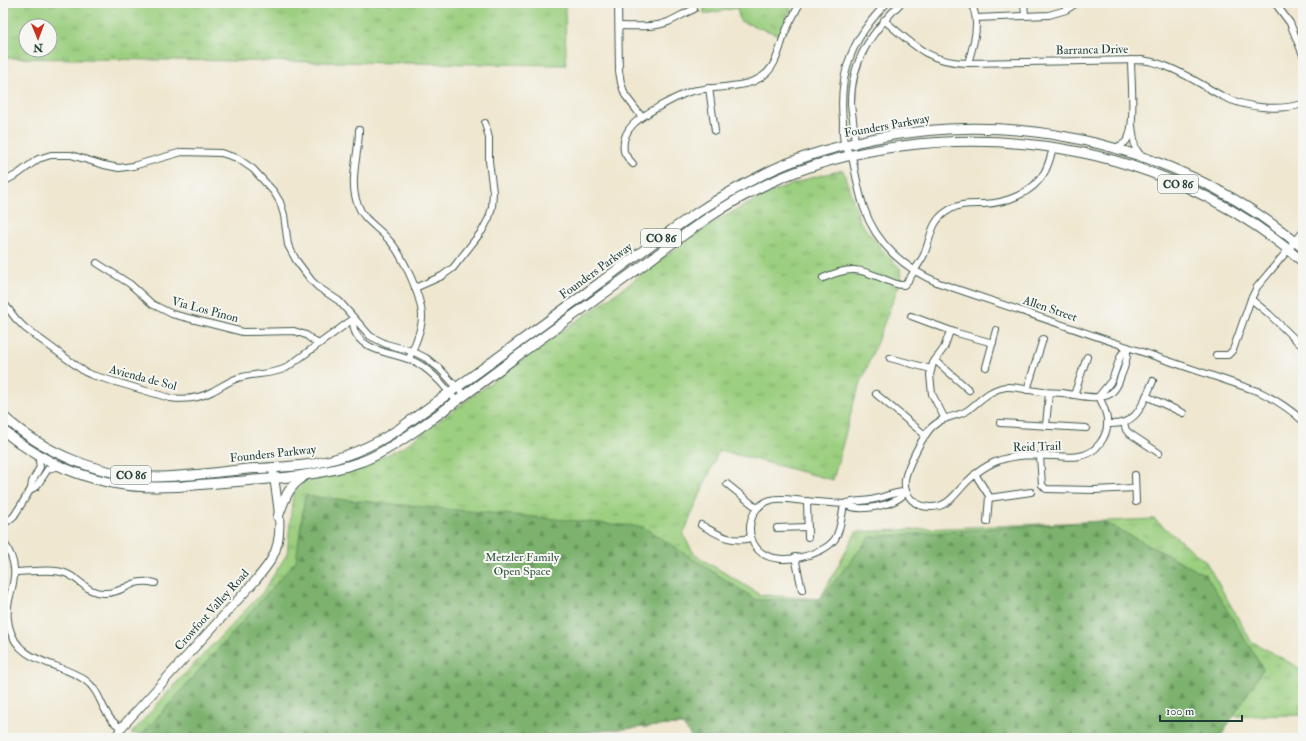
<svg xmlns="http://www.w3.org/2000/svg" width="1306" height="741" viewBox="0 0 1306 741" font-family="'IM FELL Double Pica',serif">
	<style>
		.grass { fill: url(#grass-tufts); stroke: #5e865a; fill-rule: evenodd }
		.forest { fill: url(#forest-firs); stroke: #4e7851 }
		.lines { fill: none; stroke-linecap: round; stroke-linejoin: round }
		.minor-casing { stroke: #3e564b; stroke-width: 8 }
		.major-casing { stroke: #3e564b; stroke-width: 10 }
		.highway-casing { stroke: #3e564b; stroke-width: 11 }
		.minor { stroke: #fff; stroke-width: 6 }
		.major { stroke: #fff; stroke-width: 8 }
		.highway { stroke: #fff; stroke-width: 9 }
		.labels { text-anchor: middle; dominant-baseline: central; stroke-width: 4; stroke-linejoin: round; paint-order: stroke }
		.shield { fill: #f6f6f2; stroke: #60746d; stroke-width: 1 }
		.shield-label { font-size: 11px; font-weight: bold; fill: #1f3d34 }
		.street-label { font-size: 12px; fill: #1f3d34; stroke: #f6f6f2 }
		.park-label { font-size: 12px; fill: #385a43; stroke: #f6f6f2 }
	</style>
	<defs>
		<pattern id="grass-tufts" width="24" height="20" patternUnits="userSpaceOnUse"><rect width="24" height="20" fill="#9ccf80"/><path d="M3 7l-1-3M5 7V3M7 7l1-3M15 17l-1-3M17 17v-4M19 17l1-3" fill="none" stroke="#7fa96a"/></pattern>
		<pattern id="forest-firs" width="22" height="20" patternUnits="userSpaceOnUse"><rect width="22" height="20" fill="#7db26e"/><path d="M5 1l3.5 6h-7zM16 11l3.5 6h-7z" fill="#66925b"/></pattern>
	</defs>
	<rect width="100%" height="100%" fill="#f6f6f2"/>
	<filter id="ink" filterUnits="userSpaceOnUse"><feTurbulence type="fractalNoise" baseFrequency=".025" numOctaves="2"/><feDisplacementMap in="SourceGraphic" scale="8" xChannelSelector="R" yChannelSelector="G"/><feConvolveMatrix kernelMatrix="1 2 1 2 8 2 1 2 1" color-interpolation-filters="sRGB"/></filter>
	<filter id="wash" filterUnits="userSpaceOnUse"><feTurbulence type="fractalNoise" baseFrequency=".012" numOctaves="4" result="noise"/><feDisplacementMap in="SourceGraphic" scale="16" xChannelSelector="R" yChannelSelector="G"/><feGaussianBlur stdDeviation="0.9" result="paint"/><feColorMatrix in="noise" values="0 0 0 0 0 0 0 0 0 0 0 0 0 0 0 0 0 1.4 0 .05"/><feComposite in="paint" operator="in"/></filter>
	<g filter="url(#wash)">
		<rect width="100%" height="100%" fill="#efe7d0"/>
		<!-- grass -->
		<g class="grass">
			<path d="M3,3H565L566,65L3,58ZM26,26H50V50H26Z"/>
			<path d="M730,3H793L779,35L740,21L737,8L704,14V7Z"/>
			<path d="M843,170L860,222L884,252L900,268L901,280L855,398L833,480L719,450L683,535L695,555L761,595L820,599L856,532L1154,519L1206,562L1251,641L1303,670V715L131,734L178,681L263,592L287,554L293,493L305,481L361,466L402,448L523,359L629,284L691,237L729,214L769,193L810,178Z"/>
		</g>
		<!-- forest -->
		<path class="forest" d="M305,496L643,527L757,600L820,599L870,537L1102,521L1206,575L1263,669L1221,736L1211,738H692L682,724L519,738H206L140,737L296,561Z"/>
	</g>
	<g filter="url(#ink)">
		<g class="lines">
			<defs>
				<g id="minor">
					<path d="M618,3L619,71L621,83L625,95L641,116"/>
					<path d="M887,3C853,37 838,72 843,121C843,128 842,138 845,145C847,151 851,155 853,161C856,177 859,193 864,208C876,244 905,269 939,283L1260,392C1276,400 1290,409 1303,421"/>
					<path d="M1024,3L1025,15"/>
					<path d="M1275,3L1290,23L1303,55"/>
					<path d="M976,18L1049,15L1066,10L1077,3"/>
					<path d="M884,20C912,44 929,63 968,63L1142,60C1172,64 1196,82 1222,96C1246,108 1277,111 1303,104"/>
					<path d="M619,26C635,26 653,28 668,22C677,18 685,13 694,9"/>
					<path d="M968,63C974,43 981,22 971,3"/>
					<path d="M709,88L715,131"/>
					<path d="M1132,126L1135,147L1140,155"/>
					<path d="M359,130C359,155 348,182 358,205C363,220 378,227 388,239C402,253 423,299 422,319C421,333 414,346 409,359"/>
					<path d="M854,146C856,134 852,116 851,103C851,60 872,32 901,3"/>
					<path d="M1114,148C1119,146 1124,145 1127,140C1136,127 1131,77 1131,60"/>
					<path d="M633,164C630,160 625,156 624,151C620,127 644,115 662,105C672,100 682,94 692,91C713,86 746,89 763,76C777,66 779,48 785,33C789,23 795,13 800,3"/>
					<path d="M3,182L18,174L38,159L51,155H71L104,165L119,168L133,166L182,152L221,153L237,158L253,169L274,192L280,202L284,215L288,245L296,260L311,280L318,287L339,301L370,336L386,344L412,351L426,358L440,369L465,396"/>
					<path d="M97,263L130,284L152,304L172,314L243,332L294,331L306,335L318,344"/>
					<path d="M823,278C850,266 859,268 886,280C892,282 898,286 904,285C909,281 911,276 915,270C918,264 923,259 925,252C931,237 931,222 946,212C958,203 970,204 984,204C1006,203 1033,193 1044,173C1049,165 1050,156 1054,147"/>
					<path d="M415,288L442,276L453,268L482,231L489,218L492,207L493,192L489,161V138L485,123"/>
					<path d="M1251,299L1269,314L1303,347"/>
					<path d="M3,302L16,319L25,328L85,372L92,375L170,398C185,400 199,399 213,391C221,387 229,381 238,378C254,373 271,375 286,368L353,319"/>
					<path d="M911,316L957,333L993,343"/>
					<path d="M353,319C353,324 353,329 356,334C367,354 401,353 419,364C435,374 446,388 457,402"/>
					<path d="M1216,355H1228L1233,350L1251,299L1257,287L1303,232"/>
					<path d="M890,358L931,369"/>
					<path d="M935,360L969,390"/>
					<path d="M986,367L996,330"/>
					<path d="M1027,390L1043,339"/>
					<path d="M876,394L925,435"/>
					<path d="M1074,395L1087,357"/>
					<path d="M1099,396C1102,403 1106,411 1107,419C1109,436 1096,454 1079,456C1071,458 1063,456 1055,456C1035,455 1014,454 995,462C986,466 977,472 970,479C957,490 950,508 930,507C915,507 903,495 905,480C906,469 920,442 927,433C930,428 935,424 940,421C949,416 959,416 968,410C980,401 990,389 1006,387C1016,386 1026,390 1036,391C1045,393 1054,392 1063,393C1075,395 1096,400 1108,395C1115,392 1119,383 1121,376C1125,367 1128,357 1127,347"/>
					<path d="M1099,396L1112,380L1121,355L1127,347"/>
					<path d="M1146,396L1183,413"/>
					<path d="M945,419L932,394L930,375L933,363L944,348L950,331"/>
					<path d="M1000,423L1086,428"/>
					<path d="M1124,423L1126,430L1129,433L1159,453"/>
					<path d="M1107,424C1138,426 1142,405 1153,381"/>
					<path d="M1046,426L1049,393"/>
					<path d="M1040,456L1042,485L1046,489L1094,490L1135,488"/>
					<path d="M975,474L989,496L987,522"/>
					<path d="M1135,475L1136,502"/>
					<path d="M727,484L757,508"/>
					<path d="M31,489L36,487L48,469L59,466"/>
					<path d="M989,498L1031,492"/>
					<path d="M807,501L808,537"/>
					<path d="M844,504C842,515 841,529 835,539C823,556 780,566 762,553C743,540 747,506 771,500C781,497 793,500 804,501C817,502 830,503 844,504C854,500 865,502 875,499C886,497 895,491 906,492"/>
					<path d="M844,504C859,513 895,506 906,492"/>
					<path d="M3,525L14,516L31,489L32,482L40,467L38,455"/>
					<path d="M701,525C720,535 729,543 751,538"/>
					<path d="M777,528L808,527"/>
					<path d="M3,541C29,579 1,592 9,626C18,665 59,661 85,680C98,689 100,703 108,715C111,721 116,724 121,728"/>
					<path d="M795,557L802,590"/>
					<path d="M15,572C29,572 52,568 65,573C80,578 87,594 105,593C126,593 131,577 155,583"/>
				</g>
				<path id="major" d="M116,738L121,728L256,580C261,573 268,566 272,558C287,531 275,496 273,467"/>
				<g id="highway">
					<path d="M3,416C44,453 98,476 155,477C186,477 217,472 248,469C270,468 291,467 312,464C343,459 373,446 399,429C466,381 532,333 598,284C651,245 704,203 764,174C797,157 834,147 871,139C1023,107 1184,148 1303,248"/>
					<path d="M3,430C45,466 100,487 155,487C172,487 189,486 206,484C258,479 313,479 363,461C385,452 405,438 425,424C454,403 483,382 512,360C552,330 594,301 635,271C677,240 719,206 767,184C851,145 952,134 1043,146C1137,158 1232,199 1303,262"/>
					<path d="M278,517C285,498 287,488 304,476"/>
				</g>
			</defs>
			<!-- minor casing -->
			<use href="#minor" class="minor-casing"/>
			<!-- major casing -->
			<use href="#major" class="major-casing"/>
			<!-- highway casing -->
			<use href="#highway" class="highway-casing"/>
			<!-- minor -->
			<use href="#minor" class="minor"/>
			<!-- major -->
			<use href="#major" class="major"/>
			<!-- highway -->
			<use href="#highway" class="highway"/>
		</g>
	</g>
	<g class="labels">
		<!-- shield labels -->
		<g class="shield">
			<rect x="1158" y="175" width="40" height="18" rx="3"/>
			<rect x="641" y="229" width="40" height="18" rx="3"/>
			<rect x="111" y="466" width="40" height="18" rx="3"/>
		</g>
		<g class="shield-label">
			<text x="1178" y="184">CO 86</text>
			<text x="661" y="238">CO 86</text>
			<text x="131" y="475">CO 86</text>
		</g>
		<!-- street labels -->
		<g class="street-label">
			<text transform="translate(1092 50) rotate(-1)">Barranca Drive</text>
			<text transform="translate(887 126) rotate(-10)">Founders Parkway</text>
			<text transform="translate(596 271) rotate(-36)">Founders Parkway</text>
			<text transform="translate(1050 309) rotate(19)">Allen Street</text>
			<text transform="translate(205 310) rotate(15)">Via Los Pinon</text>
			<text transform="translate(143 378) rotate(15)">Avienda de Sol</text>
			<text transform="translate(1037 447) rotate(-2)">Reid Trail</text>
			<text transform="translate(273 454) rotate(-6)">Founders Parkway</text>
			<text transform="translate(212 610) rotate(-48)">Crowfoot Valley Road</text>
		</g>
		<!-- park labels -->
		<g class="park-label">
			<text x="522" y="557">Metzler Family<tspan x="522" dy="14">Open Space</tspan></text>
		</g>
	</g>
	<!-- margin -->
	<rect width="1306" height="741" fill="none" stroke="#f6f6f2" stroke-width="16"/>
	<!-- north arrow -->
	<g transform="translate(38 38) rotate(179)"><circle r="19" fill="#f6f6f2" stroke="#a0aca6"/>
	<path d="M0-3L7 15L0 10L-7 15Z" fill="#c8321e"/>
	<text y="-6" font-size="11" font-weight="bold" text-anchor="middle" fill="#1f3d34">N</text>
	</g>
	<!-- scale -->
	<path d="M1160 715v6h82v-6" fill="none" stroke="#1f3d34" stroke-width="2"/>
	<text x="1166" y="715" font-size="12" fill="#1f3d34" stroke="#f6f6f2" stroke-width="3" paint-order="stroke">100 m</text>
</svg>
